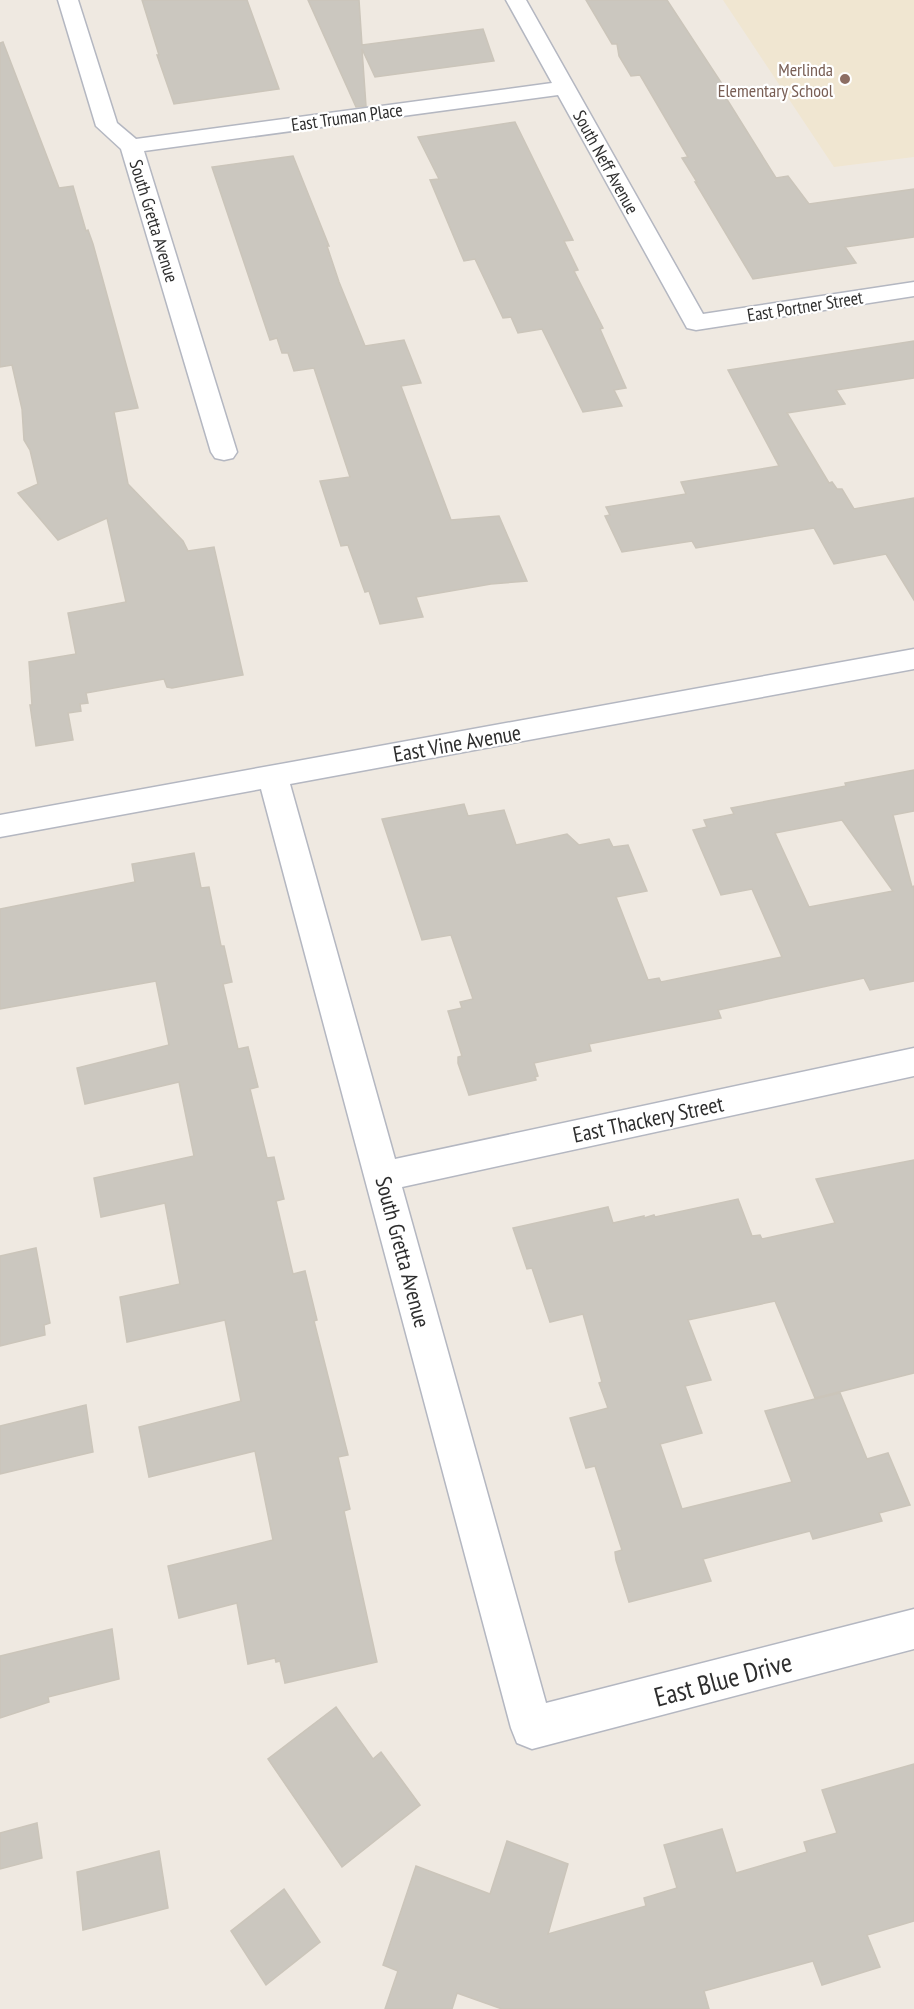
<svg xmlns="http://www.w3.org/2000/svg" width="914" height="2009" viewBox="0 0 914 2009" font-family="'PT Sans Narrow',sans-serif">
	<style>
		.education { fill: #f0e6d1 }
		.building { fill: #cbc7bf; stroke: #cbc5ba; stroke-width: 1.5; fill-rule: evenodd }
		.lines { fill: none; stroke-linecap: round; stroke-linejoin: round }
		.minor-casing { stroke: #b4b7c1; stroke-width: 3 }
		.minor { fill: #fff; fill-rule: evenodd }
		.education-dot { fill: #8d6e63; stroke: #fff; stroke-width: 2 }
		.labels { text-anchor: middle; dominant-baseline: central; stroke-width: 4.5; stroke-linejoin: round; paint-order: stroke }
		.far-education-label { font-size: 18px; fill: #785e54; stroke: #fff; text-anchor: end }
		.far-street-label { font-size: 18px; fill: #2e2e2e; stroke: #fff }
		.street-label { font-size: 22px; fill: #2e2e2e; stroke: #fff }
		.near-street-label { font-size: 27px; fill: #2e2e2e; stroke: #fff }
	</style>
	<rect width="100%" height="100%" fill="#efe9e1"/>
	<!-- education -->
	<path class="education" d="M723,0H914V157L834,167Z"/>
	<!-- building -->
	<g class="building">
		<path d="M142,0H247L279,89L174,104L157,55H159Z"/>
		<path d="M308,0H359L362,45L483,29L494,61L375,77L362,49L366,106L356,107Z"/>
		<path d="M586,0H667L728,93H723L776,178L788,176L809,204L914,189V237L845,247L856,263L753,279L695,182H697L682,158L688,157L640,75L631,76L619,56L617,44H612Z"/>
		<path d="M3,42L59,188L73,186L86,231L88,230L93,244L138,408L114,412L128,484L183,541L188,551L214,547L243,675L172,688L167,687L164,679L86,693L88,703L80,704L81,711L68,713L73,740L36,746L30,705H32L29,662L76,654L68,613L126,602L107,518L58,540L18,493L38,484L30,450L24,440L22,409L12,365L0,367V43Z"/>
		<path d="M515,122L573,240L564,241L578,270L574,271L603,328L600,329L626,388L614,390L622,406L583,412L542,329L518,333L511,317L503,318L475,259L464,261L430,180L439,179L418,137Z"/>
		<path d="M293,156L329,246H327L339,282L365,346L404,340L421,383L401,386L451,520L499,516L527,581L491,584L416,597L423,617L380,624L369,591L365,592L348,545L341,546L320,481L350,477L314,368L294,371L288,353H282L277,338L270,340L212,167Z"/>
		<path d="M914,341V378L836,390L845,404L787,413L829,483L832,482L837,489H842L854,509L914,498V600L886,554L834,564L814,528L696,548L692,541L622,552L605,516L610,515L606,507L686,494L681,482L779,466L728,370Z"/>
		<path d="M914,770V811L893,815L912,887L914,886V981L870,990L864,978L718,1010L721,1018L589,1044L591,1051L534,1063L538,1076L535,1077L536,1080L469,1095L458,1063V1057L462,1056L448,1011L462,1008L460,1002L473,999L451,935L422,940L382,819L464,804L468,816L504,810L516,845L567,834L579,845L609,839L613,847L628,845L647,891L616,897L648,980L659,978L661,982L782,957L752,889L721,895L693,830L707,827L704,820L734,814L731,808L846,786L845,783ZM842,820L893,891L809,907L775,833Z"/>
		<path d="M194,853L201,888L209,887L221,946H224L232,982L223,984L238,1049L248,1047L258,1087L250,1089L267,1158L274,1157L284,1199L276,1201L293,1274L305,1271L317,1320L314,1321L348,1455L338,1457L350,1509L344,1511L377,1662L285,1683L280,1661L276,1662L275,1658L248,1664L237,1603L179,1618L168,1566L273,1540L255,1451L149,1477L139,1427L241,1401L225,1320L127,1342L120,1297L180,1284L165,1203L101,1217L94,1178L194,1156L179,1082L85,1104L77,1068L169,1045L156,981L0,1009V909L135,882L132,864Z"/>
		<path d="M914,1160V1373L815,1398L775,1301L688,1320L711,1380L685,1386L702,1433L660,1444L682,1509L792,1482L765,1411L840,1393L867,1459L888,1453L910,1505L879,1513L882,1521L813,1539L810,1531L703,1559L711,1581L629,1602L616,1560L615,1552L622,1550L595,1466L586,1468L570,1418L608,1408L599,1383L602,1382L583,1314L550,1322L532,1268L527,1269L513,1228L608,1207L613,1223L644,1216V1218L654,1215L655,1217L738,1199L752,1236L760,1235L762,1239L835,1223L816,1179Z"/>
		<path d="M36,1248L50,1323L44,1325L45,1335L0,1346V1256Z"/>
		<path d="M86,1405L93,1452L0,1474V1426Z"/>
		<path d="M112,1629L119,1679L48,1697L49,1702L0,1718V1656Z"/>
		<path d="M336,1707L373,1759L381,1752L420,1805L342,1867L268,1759Z"/>
		<path d="M914,1764V1921L867,1935L880,1967L822,1985L813,1961L704,1991L709,2009H502L457,1993L452,2009H385L398,1971L383,1965L416,1866L490,1894L507,1841L568,1864L548,1934L646,1906L644,1898L677,1888L664,1845L722,1829L736,1873L807,1852L804,1842L837,1833L822,1790Z"/>
		<path d="M37,1823L42,1858L0,1869V1833Z"/>
		<path d="M159,1851L168,1908L83,1930L77,1872Z"/>
		<path d="M284,1889L320,1942L266,1985L231,1931Z"/>
	</g>
	<g class="lines">
		<defs>
			<g id="minor">
				<path d="M58,0H78L117,123L136,139L552,83L506,0H526L703,314L914,282V296L696,330L687,328L558,95L144,151L237,452L233,458L224,460L215,458L211,452L121,149L96,126Z"/>
				<path d="M914,649V669L290,784L395,1159L914,1048V1076L402,1187L546,1703L914,1609V1649L532,1749L517,1743L511,1728L261,789L0,837V815Z"/>
			</g>
		</defs>
		<!-- minor casing -->
		<use href="#minor" class="minor-casing"/>
		<!-- minor -->
		<use href="#minor" class="minor"/>
	</g>
	<!-- markers -->
	<circle class="education-dot" cx="845" cy="79" r="6"/>
	<g class="labels">
		<!-- far-education labels -->
		<g class="far-education-label">
			<text x="833" y="69">Merlinda<tspan x="833" dy="21">Elementary School</tspan></text>
		</g>
		<!-- far-street labels -->
		<g class="far-street-label">
			<text transform="translate(347 117) rotate(-8)">East Truman Place</text>
			<text transform="translate(606 162) rotate(61)">South Neff Avenue</text>
			<text transform="translate(154 221) rotate(73)">South Gretta Avenue</text>
			<text transform="translate(805 306) rotate(-9)">East Portner Street</text>
		</g>
		<!-- street labels -->
		<g class="street-label">
			<text transform="translate(457 743) rotate(-10)">East Vine Avenue</text>
			<text transform="translate(648 1119) rotate(-12)">East Thackery Street</text>
			<text transform="translate(403 1252) rotate(75)">South Gretta Avenue</text>
		</g>
		<!-- near-street labels -->
		<g class="near-street-label">
			<text transform="translate(723 1679) rotate(-15)">East Blue Drive</text>
		</g>
	</g>
</svg>
